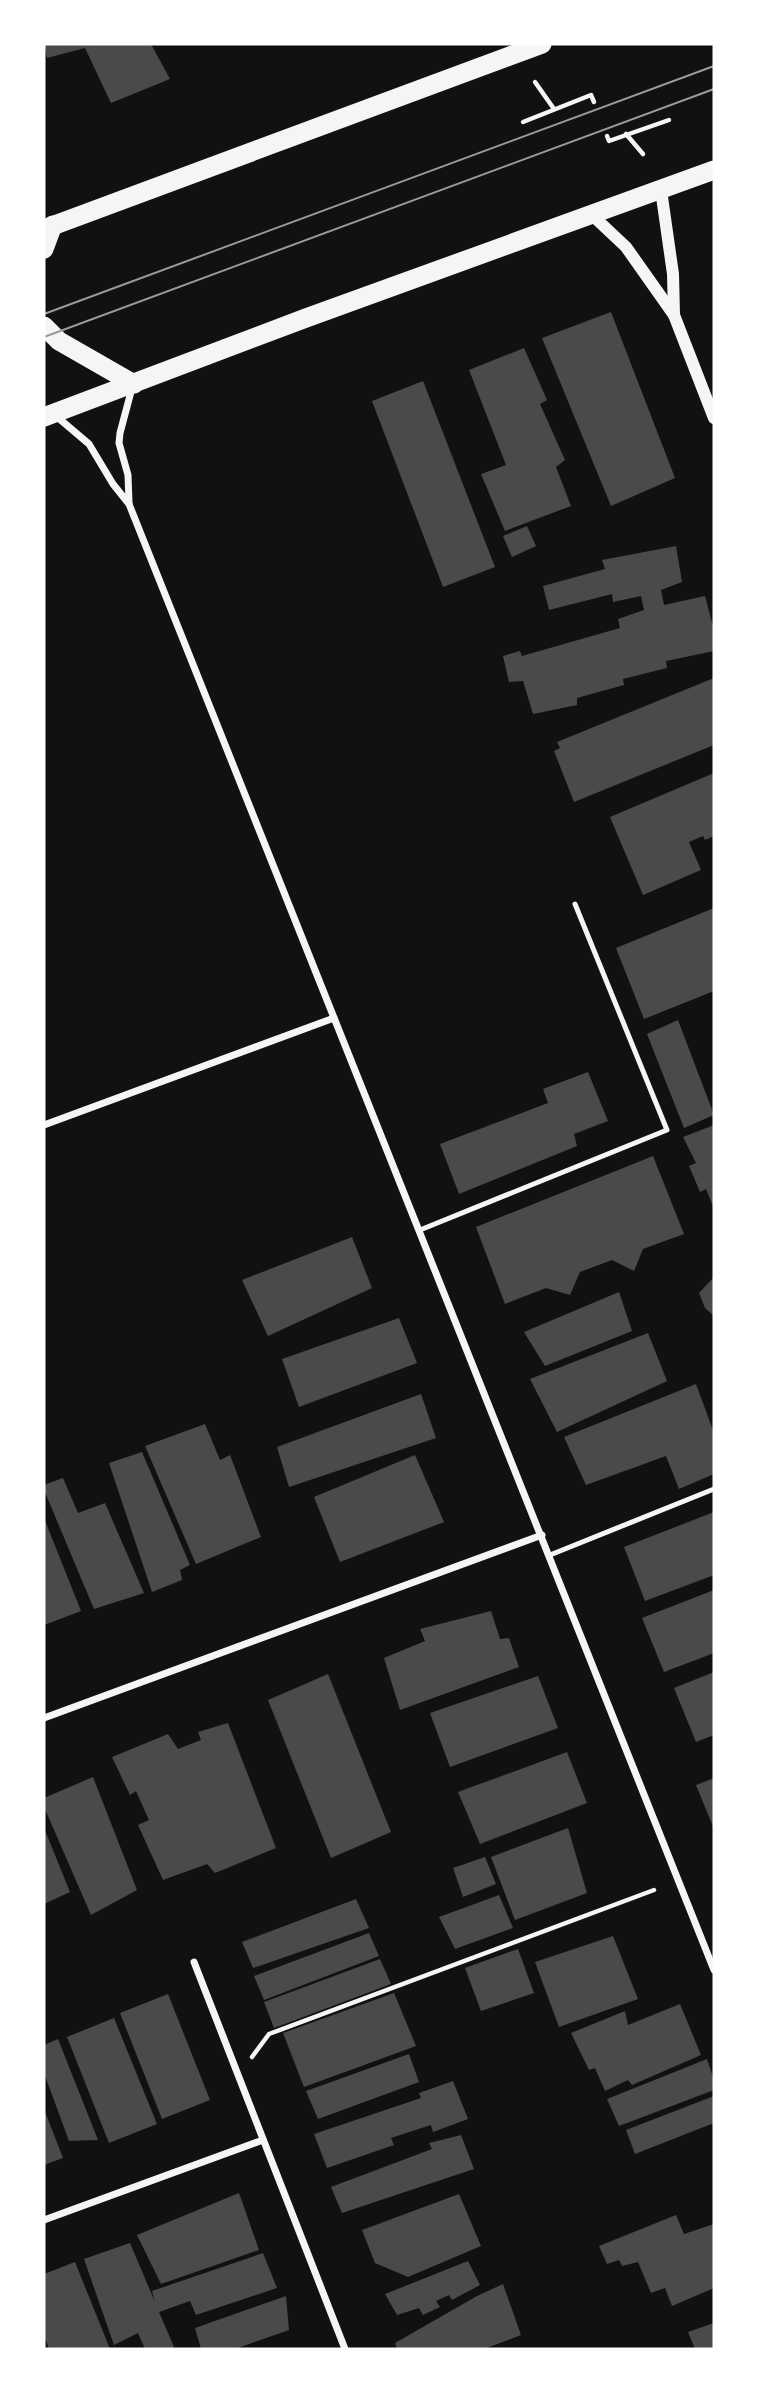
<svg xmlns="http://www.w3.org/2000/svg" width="758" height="2393" viewBox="0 0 758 2393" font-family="'Asap Condensed',sans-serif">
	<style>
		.building { fill: #4a4a4a }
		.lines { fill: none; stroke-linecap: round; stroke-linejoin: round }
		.path { stroke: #f5f5f5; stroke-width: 4.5 }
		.service { stroke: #f5f5f5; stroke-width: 5 }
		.minor { stroke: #f5f5f5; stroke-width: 7 }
		.tertiary { stroke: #f5f5f5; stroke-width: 12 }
		.trunk { stroke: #f5f5f5; stroke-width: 19 }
		.tram { stroke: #9a9a9a; stroke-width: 2 }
	</style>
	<rect width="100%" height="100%" fill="#111"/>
	<!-- building -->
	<g class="building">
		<path d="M44,44H151L170,79L111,103L85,48L47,58Z"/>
		<path d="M611,312L675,478L611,506L542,338Z"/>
		<path d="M524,348L547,400L540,404L565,460L556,467L571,506L505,531L481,474L506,465L469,370Z"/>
		<path d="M423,381L495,567L443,587L372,401Z"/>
		<path d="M527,526L536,546L512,557L503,536Z"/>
		<path d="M676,546L682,582L661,590L664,605L705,596L714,630V651L666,661L667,668L623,679L624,685L577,698V705L533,714L523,681L509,682L503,656L520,651L522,656L620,628L618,619L644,610L641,596L613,602L612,594L549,610L543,586L605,569L602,560Z"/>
		<path d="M714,678V745L574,802L554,751L560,748L557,742Z"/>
		<path d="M714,773V836L705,840L703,836L689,842L701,870L643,895L610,817Z"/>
		<path d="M714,908V991L644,1019L616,948Z"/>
		<path d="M678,1020L714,1115L684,1128L647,1034Z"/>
		<path d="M588,1072L608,1121L574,1134L577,1146L459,1194L440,1144L548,1103L543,1089Z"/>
		<path d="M714,1125V1209L706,1189L700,1192L689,1166L696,1163L683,1137Z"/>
		<path d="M653,1156L684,1234L643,1249L634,1271L612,1260L580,1272L570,1295L546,1288L505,1304L476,1227Z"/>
		<path d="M352,1237L372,1288L268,1336L242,1280Z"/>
		<path d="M714,1277V1316L705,1308L699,1293Z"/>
		<path d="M619,1292L632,1331L545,1366L524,1332Z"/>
		<path d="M399,1318L417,1363L299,1407L282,1359Z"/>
		<path d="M648,1333L667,1381L557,1432L530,1379Z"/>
		<path d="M696,1384L714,1433V1474L679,1489L666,1456L586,1485L564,1437Z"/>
		<path d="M421,1394L436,1438L289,1487L277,1447Z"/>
		<path d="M205,1424L220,1460L230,1455L261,1537L196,1564L145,1446Z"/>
		<path d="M142,1452L190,1565L180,1570L182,1580L152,1592L109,1463Z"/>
		<path d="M415,1455L444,1522L340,1562L314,1497Z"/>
		<path d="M63,1478L78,1513L105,1503L144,1593L94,1609L44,1490V1485Z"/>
		<path d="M714,1512V1575L645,1601L624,1547Z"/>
		<path d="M44,1518L81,1611L44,1625Z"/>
		<path d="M714,1590V1653L664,1672L642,1618Z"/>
		<path d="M491,1611L500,1639L509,1638L519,1667L400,1710L384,1658L425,1641L420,1629Z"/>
		<path d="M714,1672V1735L696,1742L674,1688Z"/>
		<path d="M328,1674L391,1832L331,1858L268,1700Z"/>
		<path d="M538,1676L558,1728L450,1767L430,1713Z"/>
		<path d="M228,1723L276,1848L215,1873L207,1864L163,1880L138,1825L149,1820L136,1791L130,1795L112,1757L168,1734L178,1749L201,1740L198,1732Z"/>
		<path d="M567,1752L587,1803L480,1844L458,1792Z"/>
		<path d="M93,1777L137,1890L91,1915L44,1807V1798Z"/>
		<path d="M714,1778V1829L696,1785Z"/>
		<path d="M44,1828L70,1892L44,1904Z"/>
		<path d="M568,1828L587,1893L515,1920L491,1857Z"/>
		<path d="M485,1857L496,1884L463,1897L453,1868Z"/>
		<path d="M499,1895L513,1928L455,1949L439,1917Z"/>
		<path d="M356,1899L369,1928L253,1968L242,1942Z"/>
		<path d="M369,1933L379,1956L264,2000L254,1976Z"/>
		<path d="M613,1936L638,1999L559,2027L535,1962Z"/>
		<path d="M518,1949L534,1993L481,2011L465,1968Z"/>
		<path d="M380,1959L391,1984L274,2028L264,2002Z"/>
		<path d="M394,1993L416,2046L304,2087L283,2033Z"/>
		<path d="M168,1994L210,2100L162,2119L120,2013Z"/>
		<path d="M680,2004L701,2055L632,2085L628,2080L605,2091L595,2068L589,2070L571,2033L625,2011L628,2025Z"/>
		<path d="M114,2018L157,2124L109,2143L67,2037Z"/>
		<path d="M58,2039L98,2140L69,2141L44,2073V2045Z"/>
		<path d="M409,2054L419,2082L318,2119L306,2091Z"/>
		<path d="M707,2059L714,2080V2090L619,2126L607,2099Z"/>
		<path d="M453,2081L468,2119L433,2132L431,2125L391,2138L394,2145L327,2168L314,2134L421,2098L419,2093Z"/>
		<path d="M714,2096V2123L635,2154L626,2130Z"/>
		<path d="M44,2109L63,2158L44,2165Z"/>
		<path d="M461,2135L474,2169L342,2213L331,2187L432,2149L429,2143Z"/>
		<path d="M239,2193L259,2250L161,2284L137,2235Z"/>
		<path d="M459,2194L481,2246L408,2277L375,2263L362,2230Z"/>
		<path d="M676,2215L684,2234L714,2224V2288L672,2306L665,2288L651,2293L638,2262L622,2266L619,2260L607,2264L599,2246Z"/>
		<path d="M130,2243L155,2302L152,2291L263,2253L277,2288L196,2315L190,2301L159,2312L174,2347L170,2349H145L138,2333L114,2345L84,2259Z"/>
		<path d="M468,2261L480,2285L452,2300L449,2295L436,2301L440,2307L423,2315L419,2308L397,2315L385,2294Z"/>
		<path d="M75,2262L110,2349H49L44,2335V2274Z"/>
		<path d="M503,2284L521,2335L484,2349H397L395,2343L477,2296Z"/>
		<path d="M286,2296L289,2330L235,2349H201L195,2328Z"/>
		<path d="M714,2323V2349H695L688,2332Z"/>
	</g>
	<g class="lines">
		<!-- path -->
		<g class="path">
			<path d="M535,82L554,109"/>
			<path d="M523,122L591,95L594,102"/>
			<path d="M626,134L643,154"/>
			<path d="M607,136L609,141L669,120"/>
			<path d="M252,2057L269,2034L654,1890"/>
		</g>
		<!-- service -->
		<g class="service">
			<path d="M420,1230L667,1130L575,904"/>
			<path d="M550,1555L714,1489"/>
		</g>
		<!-- minor -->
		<g class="minor">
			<path d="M56,416L89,444L113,484L129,504L714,1970"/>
			<path d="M129,503L128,475L119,443L120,433L132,388"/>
			<path d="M44,1125L334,1018"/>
			<path d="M44,1718L542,1535"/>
			<path d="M194,1962L345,2349"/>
			<path d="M44,2220L263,2140"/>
		</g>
		<!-- tertiary -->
		<g class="tertiary">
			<path d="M661,190L673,274L674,315"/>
			<path d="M592,215L626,247L674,315L714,418"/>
		</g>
		<!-- trunk -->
		<g class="trunk">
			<path d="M44,229L542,44"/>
			<path d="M44,249L53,225"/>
			<path d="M44,326L59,341L134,384"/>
			<path d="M44,417L306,318L714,170"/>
		</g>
		<!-- tram -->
		<g class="tram">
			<path d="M44,314L714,66"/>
			<path d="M44,337L714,89"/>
		</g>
	</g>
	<!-- border -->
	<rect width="758" height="2393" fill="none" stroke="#ffffff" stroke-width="91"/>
</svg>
